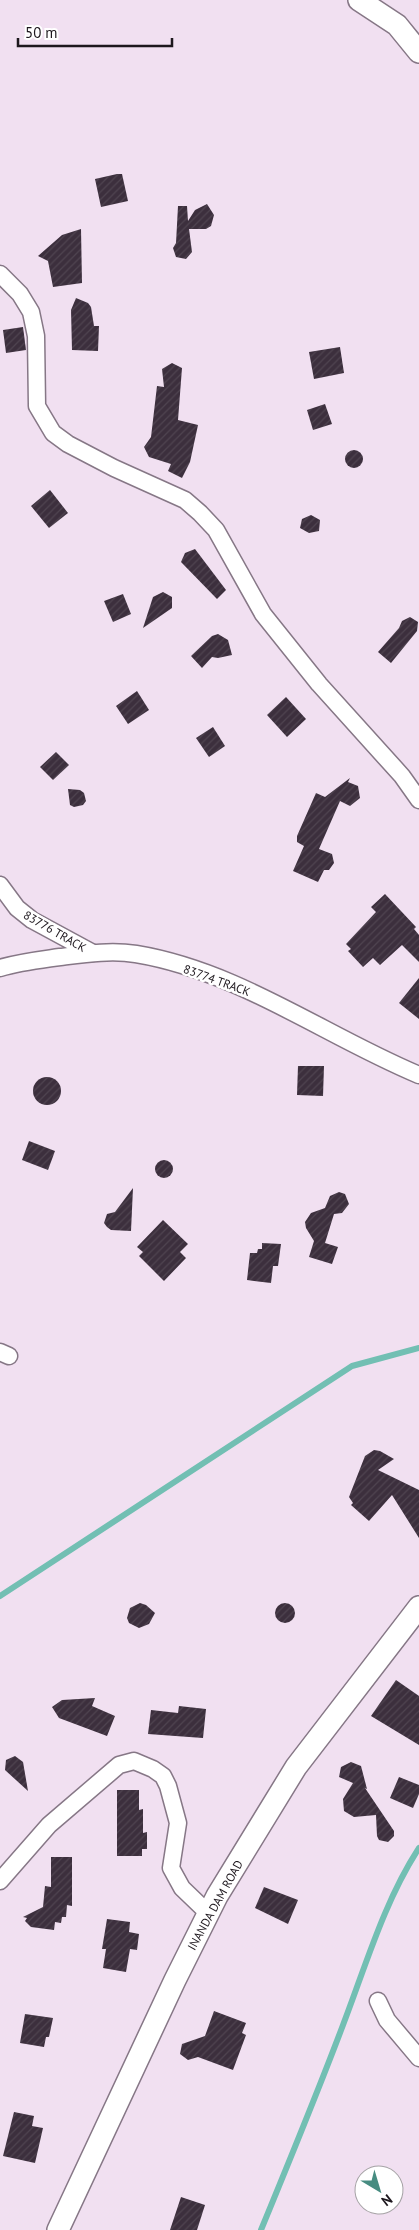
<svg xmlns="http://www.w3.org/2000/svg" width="419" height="2230" viewBox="0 0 419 2230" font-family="'PT Sans',sans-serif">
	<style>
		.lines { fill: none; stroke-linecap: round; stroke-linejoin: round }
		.stream { stroke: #72bfb3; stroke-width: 6 }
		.building { fill: url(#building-hatch) }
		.minor-casing { stroke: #867786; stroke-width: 19 }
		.tertiary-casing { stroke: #867786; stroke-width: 24 }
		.minor { stroke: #fff; stroke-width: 16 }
		.tertiary { stroke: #fff; stroke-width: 21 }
		.labels { text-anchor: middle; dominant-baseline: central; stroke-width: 5; stroke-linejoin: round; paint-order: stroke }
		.street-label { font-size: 12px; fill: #1d171d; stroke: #fff }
	</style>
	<defs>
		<pattern id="building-hatch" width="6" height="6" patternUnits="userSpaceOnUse" patternTransform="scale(1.25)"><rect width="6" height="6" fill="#3c2f3d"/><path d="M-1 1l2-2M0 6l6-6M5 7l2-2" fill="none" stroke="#4f4450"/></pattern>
	</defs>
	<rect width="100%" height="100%" fill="#f1e0f1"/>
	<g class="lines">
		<!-- stream -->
		<g class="stream">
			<path d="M0,1596L352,1366L419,1348"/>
			<path d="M261,2230C289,2162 317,2094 343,2025C366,1965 384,1902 419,1848"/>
		</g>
	</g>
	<!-- building -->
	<g class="building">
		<path d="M117,174H122L128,201L101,207L95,179Z"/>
		<path d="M207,204L214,215L211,226L206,229H189L192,252L186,259L176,257L173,248L176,243L178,206H187L188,221L195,210Z"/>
		<path d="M81,229L82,283L53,287L48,261L38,256L62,235Z"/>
		<path d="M76,298L88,303L91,307L94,326H99L98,351L72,350L71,310Z"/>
		<path d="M23,327L26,350L6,353L3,330Z"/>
		<path d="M340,347L344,373L314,379L309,352Z"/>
		<path d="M172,363L182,368L178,420L198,425L190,462L182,478L168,471L171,464L149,457L144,447L151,437L157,386L164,387L162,369Z"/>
		<path d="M325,404L332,424L313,430L307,410Z"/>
		<circle cx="354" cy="459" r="9"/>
		<path d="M50,490L68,513L49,528L31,506Z"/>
		<path d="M311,515L320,520L319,531L309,533L300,528L302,519Z"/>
		<path d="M195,549L226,590L217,599L181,562L185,553Z"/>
		<path d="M163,592L172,597V608L143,628L153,597Z"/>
		<path d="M123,594L131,614L113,622L104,601Z"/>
		<path d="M410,617L418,622L417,631L391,663L378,652L399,628L402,621Z"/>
		<path d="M218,634L228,640L232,655L218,658L212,657L202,668L191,656L212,636Z"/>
		<path d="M137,691L149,710L128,724L116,706Z"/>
		<path d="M286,697L306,719L287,737L267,715Z"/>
		<path d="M213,727L225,746L209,757L196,738Z"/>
		<path d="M56,752L69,765L53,780L40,767Z"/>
		<path d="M350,778L348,782L358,786L360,798L350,806L340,801L319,849L332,854L334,863L329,870H324L318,882L293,871L304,846L297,842V836L316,793L325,797Z"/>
		<path d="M68,789L80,790L84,793L86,801L83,805L74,807L70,805Z"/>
		<path d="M385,894L416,927L414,929L419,935V962L402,945L380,965L373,958L363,967L348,951L351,949L346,944L376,912L371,907Z"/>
		<path d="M419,978V1019L399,1003Z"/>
		<path d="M298,1066H324L323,1096L297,1095Z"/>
		<circle cx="47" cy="1091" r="14"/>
		<path d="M29,1141L55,1151L48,1170L22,1160Z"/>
		<circle cx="164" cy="1169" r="9"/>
		<path d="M133,1188L131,1231L111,1230L107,1227L104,1223L107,1214L115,1212Z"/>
		<path d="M339,1192L345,1194L349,1204L342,1213L334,1214L325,1243L338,1247L332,1264L309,1257L314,1241L306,1228L305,1222L311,1213L325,1208L330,1196Z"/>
		<path d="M163,1220L188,1244L180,1252L186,1258L164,1281L139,1256L143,1252L137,1247Z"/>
		<path d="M262,1243L281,1244L278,1266H273L271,1283L247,1280L250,1253H257L258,1249H262Z"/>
		<path d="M374,1450L380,1451L394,1459L378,1470L419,1490V1538L392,1495L369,1521L351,1505L353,1503L349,1497L365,1456Z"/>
		<path d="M140,1603L146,1605L155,1613L149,1624L139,1628L129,1623L127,1618L130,1608Z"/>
		<circle cx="285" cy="1613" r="10"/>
		<path d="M396,1680L419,1696V1745L371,1716Z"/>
		<path d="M95,1698L92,1706L115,1716L107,1736L59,1718L52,1707L62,1700Z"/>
		<path d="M179,1706L206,1709L203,1738L148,1734L151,1710L178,1713Z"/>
		<path d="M15,1756L23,1762L28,1791L5,1770L6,1760Z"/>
		<path d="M351,1762L361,1766L367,1789L365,1788L394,1831V1836L388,1842L379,1840L377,1836L376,1815L354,1817L344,1811L343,1799L353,1783L339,1777L341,1767Z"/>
		<path d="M399,1777L419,1785V1794L413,1808L390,1798Z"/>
		<path d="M117,1790H139V1810L143,1809V1833L147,1832V1849H142V1856H117Z"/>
		<path d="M51,1857H72V1906L67,1905L66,1917H62L61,1923L55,1922L54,1930L31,1927L25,1921L27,1918L23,1917L43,1907L45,1886L51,1887Z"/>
		<path d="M264,1887L298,1900L288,1924L255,1908Z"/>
		<path d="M107,1919L130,1922L129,1932L139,1934L137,1950L130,1949L126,1972L103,1968L106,1949H102Z"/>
		<path d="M214,2011L246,2023L242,2033L246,2035L233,2070L198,2057L188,2060L180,2054L182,2044L205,2036Z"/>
		<path d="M25,2014L53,2018L49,2037H46L44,2047L20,2043Z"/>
		<path d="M14,2112L34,2116L32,2126L43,2128L35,2163L3,2156Z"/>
		<path d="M181,2197L205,2205L197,2230H170Z"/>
	</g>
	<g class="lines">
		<defs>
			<g id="minor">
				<path d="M0,274L20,294L31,312L36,336L37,406L53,433L68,444L114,468L185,500L200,513L216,530L263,614L319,684L402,776L419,800"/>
				<path d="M0,885L17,908L32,920L93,953"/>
				<path d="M0,968C20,962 39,960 60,957C84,954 111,950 136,954C239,971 325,1036 419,1075"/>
				<path d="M0,1352L9,1356"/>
				<path d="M0,1881L49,1825L119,1765L134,1761L153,1769L163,1776L168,1786L178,1823L171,1868L182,1888L209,1914"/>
				<path d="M378,2001L387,2020L419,2058"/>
			</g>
			<g id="tertiary">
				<path d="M359,0L397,25L419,52"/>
				<path d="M58,2230L175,1980L217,1896L296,1767L419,1607"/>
			</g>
		</defs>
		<!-- minor casing -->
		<use href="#minor" class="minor-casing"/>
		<!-- tertiary casing -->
		<use href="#tertiary" class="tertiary-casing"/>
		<!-- minor -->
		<use href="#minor" class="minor"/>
		<!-- tertiary -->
		<use href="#tertiary" class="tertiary"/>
	</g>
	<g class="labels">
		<!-- street labels -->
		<g class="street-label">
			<text transform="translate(55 931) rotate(30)">83776 TRACK</text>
			<text transform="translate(217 980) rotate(20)">83774 TRACK</text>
			<text transform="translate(215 1905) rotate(-61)">INANDA DAM ROAD</text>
		</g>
	</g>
	<!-- north arrow -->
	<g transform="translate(379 2190) rotate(142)"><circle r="24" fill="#ffffff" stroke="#a5a2a5"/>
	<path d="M0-4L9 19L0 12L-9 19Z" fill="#478c81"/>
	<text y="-8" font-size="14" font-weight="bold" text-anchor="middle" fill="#1d171d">N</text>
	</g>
	<!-- scale -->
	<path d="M18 38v8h154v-8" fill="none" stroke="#1d171d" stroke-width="2.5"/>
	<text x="25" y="38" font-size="15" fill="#1d171d" stroke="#ffffff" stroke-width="4" paint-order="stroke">50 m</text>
</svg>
